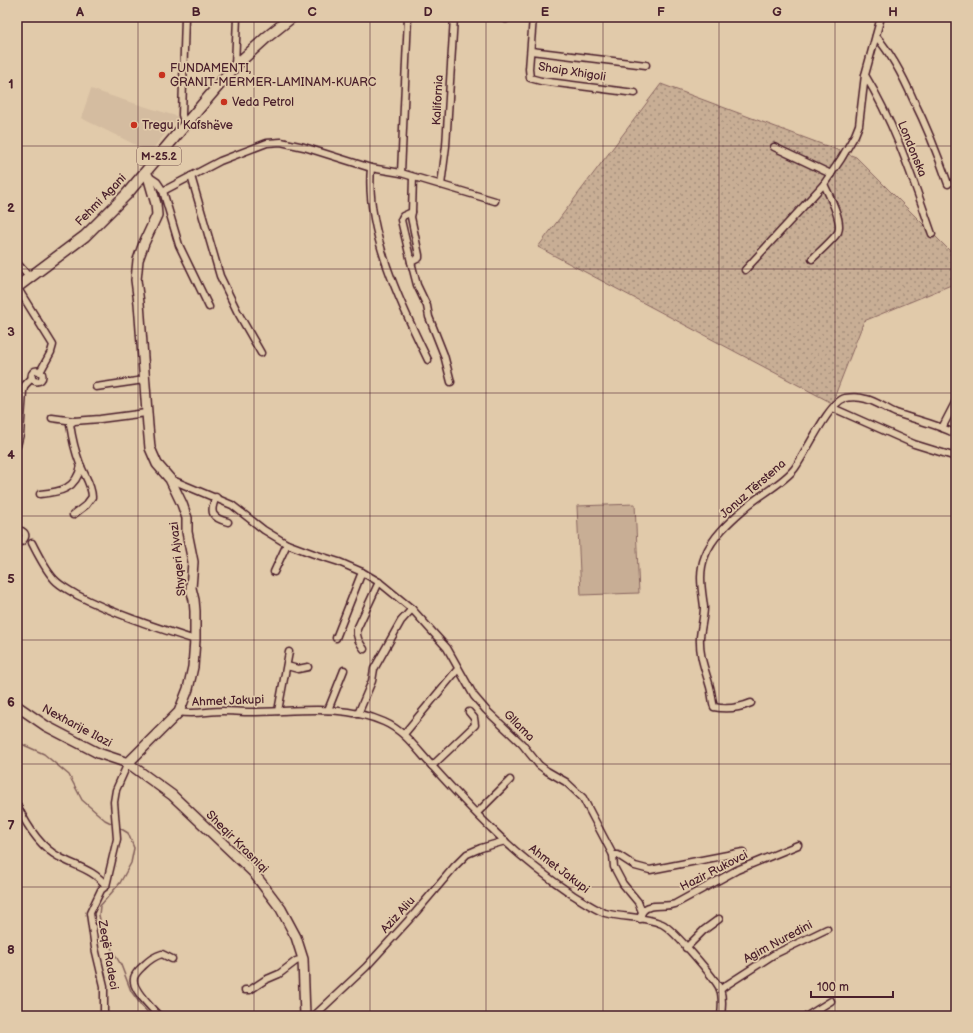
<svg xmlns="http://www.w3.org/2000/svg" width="973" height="1033" viewBox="0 0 973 1033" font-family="'Balsamiq Sans',sans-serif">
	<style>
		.built { fill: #d4bca0 }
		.grass { fill: url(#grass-dots); stroke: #896660 }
		.pitch { fill: #c8ae95; stroke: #896660 }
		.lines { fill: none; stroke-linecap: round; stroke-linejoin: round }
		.stream { stroke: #825f5a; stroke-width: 1.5 }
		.street-casing { stroke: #4a1f2b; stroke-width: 9 }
		.secondary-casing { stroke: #4a1f2b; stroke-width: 12 }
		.primary-casing { stroke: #4a1f2b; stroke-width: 13 }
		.street { stroke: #e1caaa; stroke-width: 6 }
		.secondary { stroke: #e1caaa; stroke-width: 9 }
		.primary { stroke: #e1caaa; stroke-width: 10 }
		.grid { fill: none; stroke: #4a1f2b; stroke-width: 1; stroke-opacity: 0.55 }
		.poi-dot { fill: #c8321e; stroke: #e1caaa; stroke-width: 1.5 }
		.labels { text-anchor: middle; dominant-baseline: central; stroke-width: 3.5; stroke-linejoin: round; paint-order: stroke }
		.shield { fill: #e1caaa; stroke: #775251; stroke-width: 1 }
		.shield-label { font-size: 11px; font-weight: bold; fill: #4a1f2b }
		.poi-label { font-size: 12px; fill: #4a1f2b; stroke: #e1caaa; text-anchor: start }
		.street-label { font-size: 12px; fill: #4a1f2b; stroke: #e1caaa }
		.neatline { fill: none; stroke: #4a1f2b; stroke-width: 1.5 }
		.grid-label { font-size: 13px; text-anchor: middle; font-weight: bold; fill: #4a1f2b }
	</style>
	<defs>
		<pattern id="grass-dots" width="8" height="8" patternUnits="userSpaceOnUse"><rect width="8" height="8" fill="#c8ae95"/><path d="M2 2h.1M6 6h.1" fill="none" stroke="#a48d7a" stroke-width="1.8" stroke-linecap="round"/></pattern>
	</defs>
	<rect width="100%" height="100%" fill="#e1caaa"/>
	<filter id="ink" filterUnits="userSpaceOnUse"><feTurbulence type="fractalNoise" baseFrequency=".025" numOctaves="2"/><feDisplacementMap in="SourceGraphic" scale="8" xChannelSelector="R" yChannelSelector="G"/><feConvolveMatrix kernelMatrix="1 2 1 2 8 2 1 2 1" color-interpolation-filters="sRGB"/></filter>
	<g filter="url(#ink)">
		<!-- built -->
		<path class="built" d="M91,89L117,98L179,117L150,152L81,118Z"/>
		<!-- grass -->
		<path class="grass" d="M661,84L856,157L956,257V283L864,321L832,403L538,247Z"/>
		<!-- pitch -->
		<path class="pitch" d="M635,504L639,593L581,595L577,506Z"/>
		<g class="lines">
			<!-- stream -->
			<g class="stream">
				<path d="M17,742L44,754L69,775L82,800L105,820L113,824"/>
				<path d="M118,827L128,833L134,848L131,863L120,883L100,906L99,915L101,925L106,939L121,965L131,991L141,1005L151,1016"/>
			</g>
			<defs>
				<g id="street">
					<path d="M533,17L529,69L530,78L541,81L635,93"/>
					<path d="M881,17L865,75C895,124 913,180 932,234"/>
					<path d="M506,19V17"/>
					<path d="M876,36C892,55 903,76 913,99C927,127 938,155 948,184"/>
					<path d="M531,51L646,65"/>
					<path d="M235,66L237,17"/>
					<path d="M185,125L182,115L185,17"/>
					<path d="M774,147L831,174"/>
					<path d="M371,168C365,230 401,305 428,360"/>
					<path d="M401,173L408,17"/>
					<path d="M148,176L157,182L163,191L179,245L209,307"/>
					<path d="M191,176L220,276L237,311L261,353"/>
					<path d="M413,177L412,212L403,216L401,220L411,262L417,285L427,306L429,317L444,355L451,382"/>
					<path d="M441,185L446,146L454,17"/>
					<path d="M163,191L220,161L267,143L281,142L304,147L371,168L401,173L495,201"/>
					<path d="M812,259C818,253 835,238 838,232C843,221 829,195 824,184"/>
					<path d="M411,262L419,258V255L411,217L412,212"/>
					<path d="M17,263L30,278"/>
					<path d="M745,270L824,184L841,159L855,135L859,125L865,75"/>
					<path d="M17,287L53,345L51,352L40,372"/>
					<circle cx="37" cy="376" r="5.5"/>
					<path d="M96,387L144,380"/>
					<path d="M833,408L914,444L956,457"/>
					<path d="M52,418L74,421"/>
					<path d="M942,428L956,401"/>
					<path d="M17,446L20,434L23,391L25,385L32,378"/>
					<path d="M170,479L232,505L264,530L287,544L314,554L339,562L362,572L379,582L412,609L447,648L474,696L486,710L522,744L539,765L547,771L566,782L583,798L613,855L614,867L623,884L638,902L642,912L640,919"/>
					<path d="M40,494C61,492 76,489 81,466"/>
					<path d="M216,497C209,513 212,518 228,522"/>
					<path d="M73,515L86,505L92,497C92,485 84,475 80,464C75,451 72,438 70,424L74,421L100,419L146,413"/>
					<path d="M17,531H22C27,534 26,538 21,542L17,541"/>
					<path d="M32,543C38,555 45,569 54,579C60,586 69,590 77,595C114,614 155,627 195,640"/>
					<path d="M274,572L287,544"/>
					<path d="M336,638L362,572"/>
					<path d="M364,649C359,642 356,637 357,629L379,582"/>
					<path d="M287,666L298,669L308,667"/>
					<path d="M751,703C739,708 727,710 714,707C712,701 712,694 710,687C705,669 699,656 700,637C701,627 704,617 704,607C702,590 698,573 705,556C712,537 730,521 745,508C759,495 784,483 795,468C806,453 829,402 845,398C851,397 860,397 866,399C876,401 886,409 896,413C916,420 937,424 956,434"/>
					<path d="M328,710L344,670"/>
					<path d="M278,711L289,652"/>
					<path d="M179,712C194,715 208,711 223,711C232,711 241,712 250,712C294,712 342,703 384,722C405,731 417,750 433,767C452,788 471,809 491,828C516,853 544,875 573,895C583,901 594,909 605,913C623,918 644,916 662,924C673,929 714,977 720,989C723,998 722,1007 721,1016"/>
					<path d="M358,714L372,681L374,669L401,621L412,609"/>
					<path d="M404,734L458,669"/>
					<path d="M432,766L475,725L474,718L469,712"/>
					<path d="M17,805C26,824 40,847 59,857C75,866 95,870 106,886"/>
					<path d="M477,813L510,780"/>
					<path d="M613,855H618L635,866L650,870L743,852"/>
					<path d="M642,912C649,902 664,908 675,904L737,870L798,845"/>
					<path d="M686,948L704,930L719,919"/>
					<path d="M245,990H250L265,980L279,974L296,961L303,959"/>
					<path d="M720,990L725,986L773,955L827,929"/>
					<path d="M104,1016V986L95,948L90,913L101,890L106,886L117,839L114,802L116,790L128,763"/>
					<path d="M159,1016C152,1008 131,989 134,978C135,973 140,969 143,966C149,960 155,956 162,954L172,959"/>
					<path d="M314,1016L366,967L416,912L455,866L467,854L481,848L505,841"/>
					<path d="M807,1016L831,1001"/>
				</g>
				<g id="secondary">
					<path d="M17,706L46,726L98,753L128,763L172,795L253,872L281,909L296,937L303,959L305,1016"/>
					<path d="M128,763L179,712L188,689L193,667L195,640V611L194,600L191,588L193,562L187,532V518L182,504L170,479L157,464L150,448L148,426L139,303L136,280L138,260L144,243L157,215L156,204L148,176L145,173"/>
				</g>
				<path id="primary" d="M17,287L85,236L126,195L185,125L235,66L267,37L292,17"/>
			</defs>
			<!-- street casing -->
			<use href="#street" class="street-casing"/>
			<!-- secondary casing -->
			<use href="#secondary" class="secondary-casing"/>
			<!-- primary casing -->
			<use href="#primary" class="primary-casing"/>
			<!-- street -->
			<use href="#street" class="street"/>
			<!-- secondary -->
			<use href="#secondary" class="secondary"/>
			<!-- primary -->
			<use href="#primary" class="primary"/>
		</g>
	</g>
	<!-- grid -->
	<path class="grid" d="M138,17V1016M254,17V1016M370,17V1016M486,17V1016M603,17V1016M719,17V1016M835,17V1016M17,146H956M17,269H956M17,393H956M17,516H956M17,640H956M17,764H956M17,887H956"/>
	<!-- markers -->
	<g class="poi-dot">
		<circle cx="162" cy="75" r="4"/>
		<circle cx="224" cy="102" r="4"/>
		<circle cx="134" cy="125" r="4"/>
	</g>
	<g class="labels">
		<!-- shield labels -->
		<rect class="shield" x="137" y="147" width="44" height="18" rx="3"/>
		<g class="shield-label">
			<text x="159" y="156">M-25.2</text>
		</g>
		<!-- poi labels -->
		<g class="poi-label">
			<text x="170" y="68">FUNDAMENTI,<tspan x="170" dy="14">GRANIT-MERMER-LAMINAM-KUARC</tspan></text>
			<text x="232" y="102">Veda Petrol</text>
			<text x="142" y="125">Tregu i Kafshëve</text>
		</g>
		<!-- street labels -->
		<g class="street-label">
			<text transform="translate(572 72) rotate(9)">Shaip Xhigoli</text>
			<text transform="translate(438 100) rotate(-87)">Kalifornia</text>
			<text transform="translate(912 149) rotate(68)">Londonska</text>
			<text transform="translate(101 200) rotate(-46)">Fehmi Agani</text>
			<text transform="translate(753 489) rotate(-41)">Jonuz Tërstena</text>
			<text transform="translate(178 559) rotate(-96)">Shyqeri Ajvazi</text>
			<text transform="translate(228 701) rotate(-2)">Ahmet Jakupi</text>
			<text transform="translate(77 726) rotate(28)">Nexharije Ilazi</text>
			<text transform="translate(519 726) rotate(45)">Gllama</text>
			<text transform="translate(237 842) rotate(45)">Sheqir Krasniqi</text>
			<text transform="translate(559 869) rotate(37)">Ahmet Jakupi</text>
			<text transform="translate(714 871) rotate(-27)">Hazir Rukovci</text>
			<text transform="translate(398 915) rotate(-48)">Aziz Aliu</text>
			<text transform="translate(778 942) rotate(-28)">Agim Nuredini</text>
			<text transform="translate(108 955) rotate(80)">Zeqë Radeci</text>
		</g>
	</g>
	<!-- margin -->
	<rect width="973" height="1033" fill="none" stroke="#e1caaa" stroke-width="44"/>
	<!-- scale -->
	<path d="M811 991v6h82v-6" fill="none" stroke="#4a1f2b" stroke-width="2"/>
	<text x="817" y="991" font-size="12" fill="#4a1f2b" stroke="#e1caaa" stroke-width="3" paint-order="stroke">100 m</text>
	<rect x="22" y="22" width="929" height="989" class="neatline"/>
	<g class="grid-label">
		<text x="80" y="16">A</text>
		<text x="196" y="16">B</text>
		<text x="312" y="16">C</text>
		<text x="428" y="16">D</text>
		<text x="545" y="16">E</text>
		<text x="661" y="16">F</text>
		<text x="777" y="16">G</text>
		<text x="893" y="16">H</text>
		<text x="11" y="88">1</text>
		<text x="11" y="212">2</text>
		<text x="11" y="336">3</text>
		<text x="11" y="459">4</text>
		<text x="11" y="583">5</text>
		<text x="11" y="706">6</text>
		<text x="11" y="830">7</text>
		<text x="11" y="954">8</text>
	</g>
</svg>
